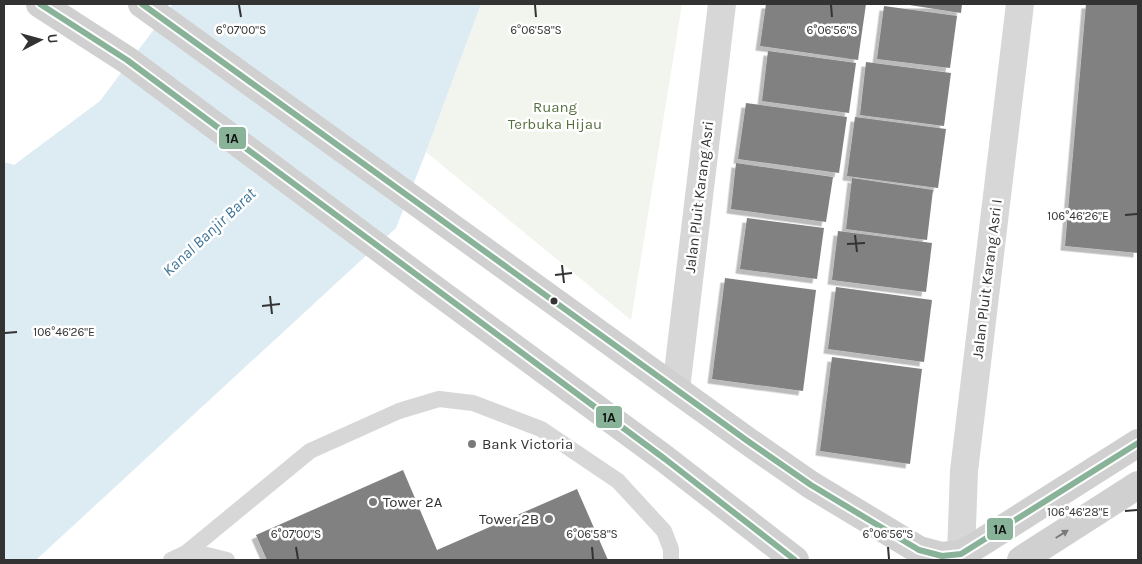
<svg xmlns="http://www.w3.org/2000/svg" width="1142" height="564" viewBox="0 0 1142 564" font-family="Karla,sans-serif">
	<style>
		.green { fill: #f1f5ed }
		.water { fill: #ddebf3 }
		.building { fill: #818181; filter: url(#shadow) }
		.lines { fill: none; stroke-linecap: round; stroke-linejoin: round }
		.lane { stroke: #d7d7d7; stroke-width: 16 }
		.street { stroke: #d7d7d7; stroke-width: 28 }
		.secondary { stroke: #d0d0d0; stroke-width: 28 }
		.bus-1-casing { stroke: #fff; stroke-width: 10 }
		.bus-1 { stroke: #89b399; stroke-width: 6 }
		.oneway { fill: #7a7a7a }
		.ticks { fill: none; stroke: #333; stroke-width: 2 }
		.bus-dot { fill: #333; stroke: #fff; stroke-width: 2 }
		.poi-dot { fill: #7a7a7a; stroke: #fff; stroke-width: 2 }
		.labels { text-anchor: middle; dominant-baseline: central; stroke-width: 5; stroke-linejoin: round; paint-order: stroke }
		.park-label { font-size: 15px; fill: #56703f; stroke: #fff }
		.street-label { font-size: 15px; fill: #333; stroke: #fff }
		.poi-label { font-size: 15px; fill: #333; stroke: #fff; text-anchor: start }
		.water-label { font-size: 16px; font-style: italic; fill: #3f7597; stroke: #fff }
		.ticks-label { font-size: 12px; text-anchor: middle; fill: #333; stroke: #fff; stroke-width: 5; stroke-linejoin: round; paint-order: stroke }
		.line-badge { stroke: #fff; stroke-width: 2 }
		.pale-badge-label { font-size: 14px; text-anchor: middle; font-weight: bold; fill: #111 }
	</style>
	<defs>
		<filter id="shadow"><feDropShadow dx="-4.5" dy="4.5" stdDeviation="0" flood-color="#0004"/></filter>
	</defs>
	<rect width="100%" height="100%" fill="#fff"/>
	<!-- green -->
	<path class="green" d="M481,4H682L631,320L426,152Z"/>
	<!-- water -->
	<path class="water" d="M173,4H481L426,152L396,228L36,560H4V162L14,165L100,101Z"/>
	<!-- building -->
	<g class="building">
		<path d="M766,4H866L858,60L760,46Z"/>
		<path d="M903,4H962L961,13Z"/>
		<path d="M1086,4H1138V253L1065,246Z"/>
		<path d="M884,6L957,16L950,68L877,59Z"/>
		<path d="M768,51L856,63L849,113L762,101Z"/>
		<path d="M866,62L951,73L944,126L860,115Z"/>
		<path d="M746,103L847,117L839,173L738,159Z"/>
		<path d="M855,117L946,129L938,188L847,176Z"/>
		<path d="M736,163L833,177L826,222L731,209Z"/>
		<path d="M852,178L933,190L927,240L846,229Z"/>
		<path d="M747,218L824,228L817,279L740,269Z"/>
		<path d="M838,231L932,243L926,292L832,280Z"/>
		<path d="M725,278L816,290L803,391L712,379Z"/>
		<path d="M836,287L932,300L924,362L828,349Z"/>
		<path d="M832,357L922,369L910,464L820,451Z"/>
		<path d="M403,470L437,550L577,489L608,560H267L256,535Z"/>
	</g>
	<g class="lines">
		<!-- lane -->
		<g class="lane">
			<path d="M186,553L310,451L399,411L439,399L473,403L541,429L618,481L664,531L671,549V560"/>
			<path d="M171,560L186,553L207,555L227,560"/>
		</g>
		<!-- street -->
		<g class="street">
			<path d="M676,389L722,4"/>
			<path d="M961,554L964,471L1020,4"/>
		</g>
		<!-- secondary -->
		<g class="secondary">
			<path d="M40,4L127,60L430,286L665,459L795,560"/>
			<path d="M142,4L749,442L811,485L919,550L942,556L961,554L974,547L1138,443"/>
			<path d="M1021,560L1138,485"/>
		</g>
		<defs>
			<g id="bus-1">
				<path d="M40,4L127,60L665,459L795,560"/>
				<path d="M142,4L749,442L811,485L919,550L942,556L961,554L1138,443"/>
			</g>
		</defs>
		<!-- bus-1 casing -->
		<use href="#bus-1" class="bus-1-casing"/>
		<!-- bus-1 -->
		<use href="#bus-1" class="bus-1"/>
	</g>
	<!-- one-way arrows -->
	<defs><path id="oneway-solid" d="M-6-.8H1V-3.2L6.5 0L1 3.2V.8H-6Z" transform="scale(1.25)"/></defs>
	<use class="oneway" href="#oneway-solid" transform="translate(1062 534) rotate(-32)"/>
	<!-- ticks -->
	<path class="ticks" d="M239,5L241,17M535,5L536,17M831,5L832,17M1125,215L1137,214M855,235L857,252M847,244L865,243M562,265L564,283M555,275L572,273M270,296L272,314M262,306L280,304M5,333L17,332M1125,511L1137,510M296,547L298,559M592,547L593,559M888,547L889,559"/>
	<!-- markers -->
	<circle class="bus-dot" cx="554" cy="301" r="4.5"/>
	<g class="poi-dot">
		<circle cx="472" cy="444" r="5"/>
		<circle cx="373" cy="502" r="5"/>
		<circle cx="549" cy="519" r="5"/>
	</g>
	<g class="labels">
		<!-- park labels -->
		<g class="park-label">
			<text x="555" y="107">Ruang<tspan x="555" dy="17">Terbuka Hijau</tspan></text>
		</g>
		<!-- street labels -->
		<g class="street-label">
			<text transform="translate(699 197) rotate(-83)">Jalan Pluit Karang Asri</text>
			<text transform="translate(987 279) rotate(-83)">Jalan Pluit Karang Asri I</text>
		</g>
		<!-- poi labels -->
		<g class="poi-label">
			<text x="482" y="444">Bank Victoria</text>
			<text x="383" y="502">Tower 2A</text>
			<text x="539" y="519" text-anchor="end">Tower 2B</text>
		</g>
		<!-- water labels -->
		<g class="water-label">
			<text transform="translate(209 232) rotate(-43)">Kanal Banjir Barat</text>
		</g>
	</g>
	<g class="ticks-label">
		<text x="241" y="34">6°07'00"S</text>
		<text x="536" y="34">6°06'58"S</text>
		<text x="832" y="34">6°06'56"S</text>
		<text x="1078" y="220">106°46'26"E</text>
		<text x="64" y="336">106°46'26"E</text>
		<text x="1078" y="516">106°46'28"E</text>
		<text x="296" y="538">6°07'00"S</text>
		<text x="592" y="538">6°06'58"S</text>
		<text x="888" y="538">6°06'56"S</text>
	</g>
	<g class="line-badge">
		<rect x="218" y="126" width="29" height="24" rx="5" fill="#89b399"/>
		<rect x="595" y="405" width="28" height="24" rx="5" fill="#89b399"/>
		<rect x="986" y="517" width="28" height="24" rx="5" fill="#89b399"/>
	</g>
	<g class="pale-badge-label">
		<text x="232" y="143">1A</text>
		<text x="609" y="422">1A</text>
		<text x="1000" y="534">1A</text>
	</g>
	<!-- border -->
	<rect width="1142" height="564" fill="none" stroke="#333333" stroke-width="10"/>
	<!-- north arrow -->
	<g transform="translate(40 40) rotate(84)" stroke="#ffffff" stroke-width="4" paint-order="stroke">
	<path d="M0-4L9 19L0 12L-9 19Z" fill="#333333"/>
	<text y="-8" font-size="14" font-weight="bold" text-anchor="middle" fill="#333333">U</text>
	</g>
</svg>
